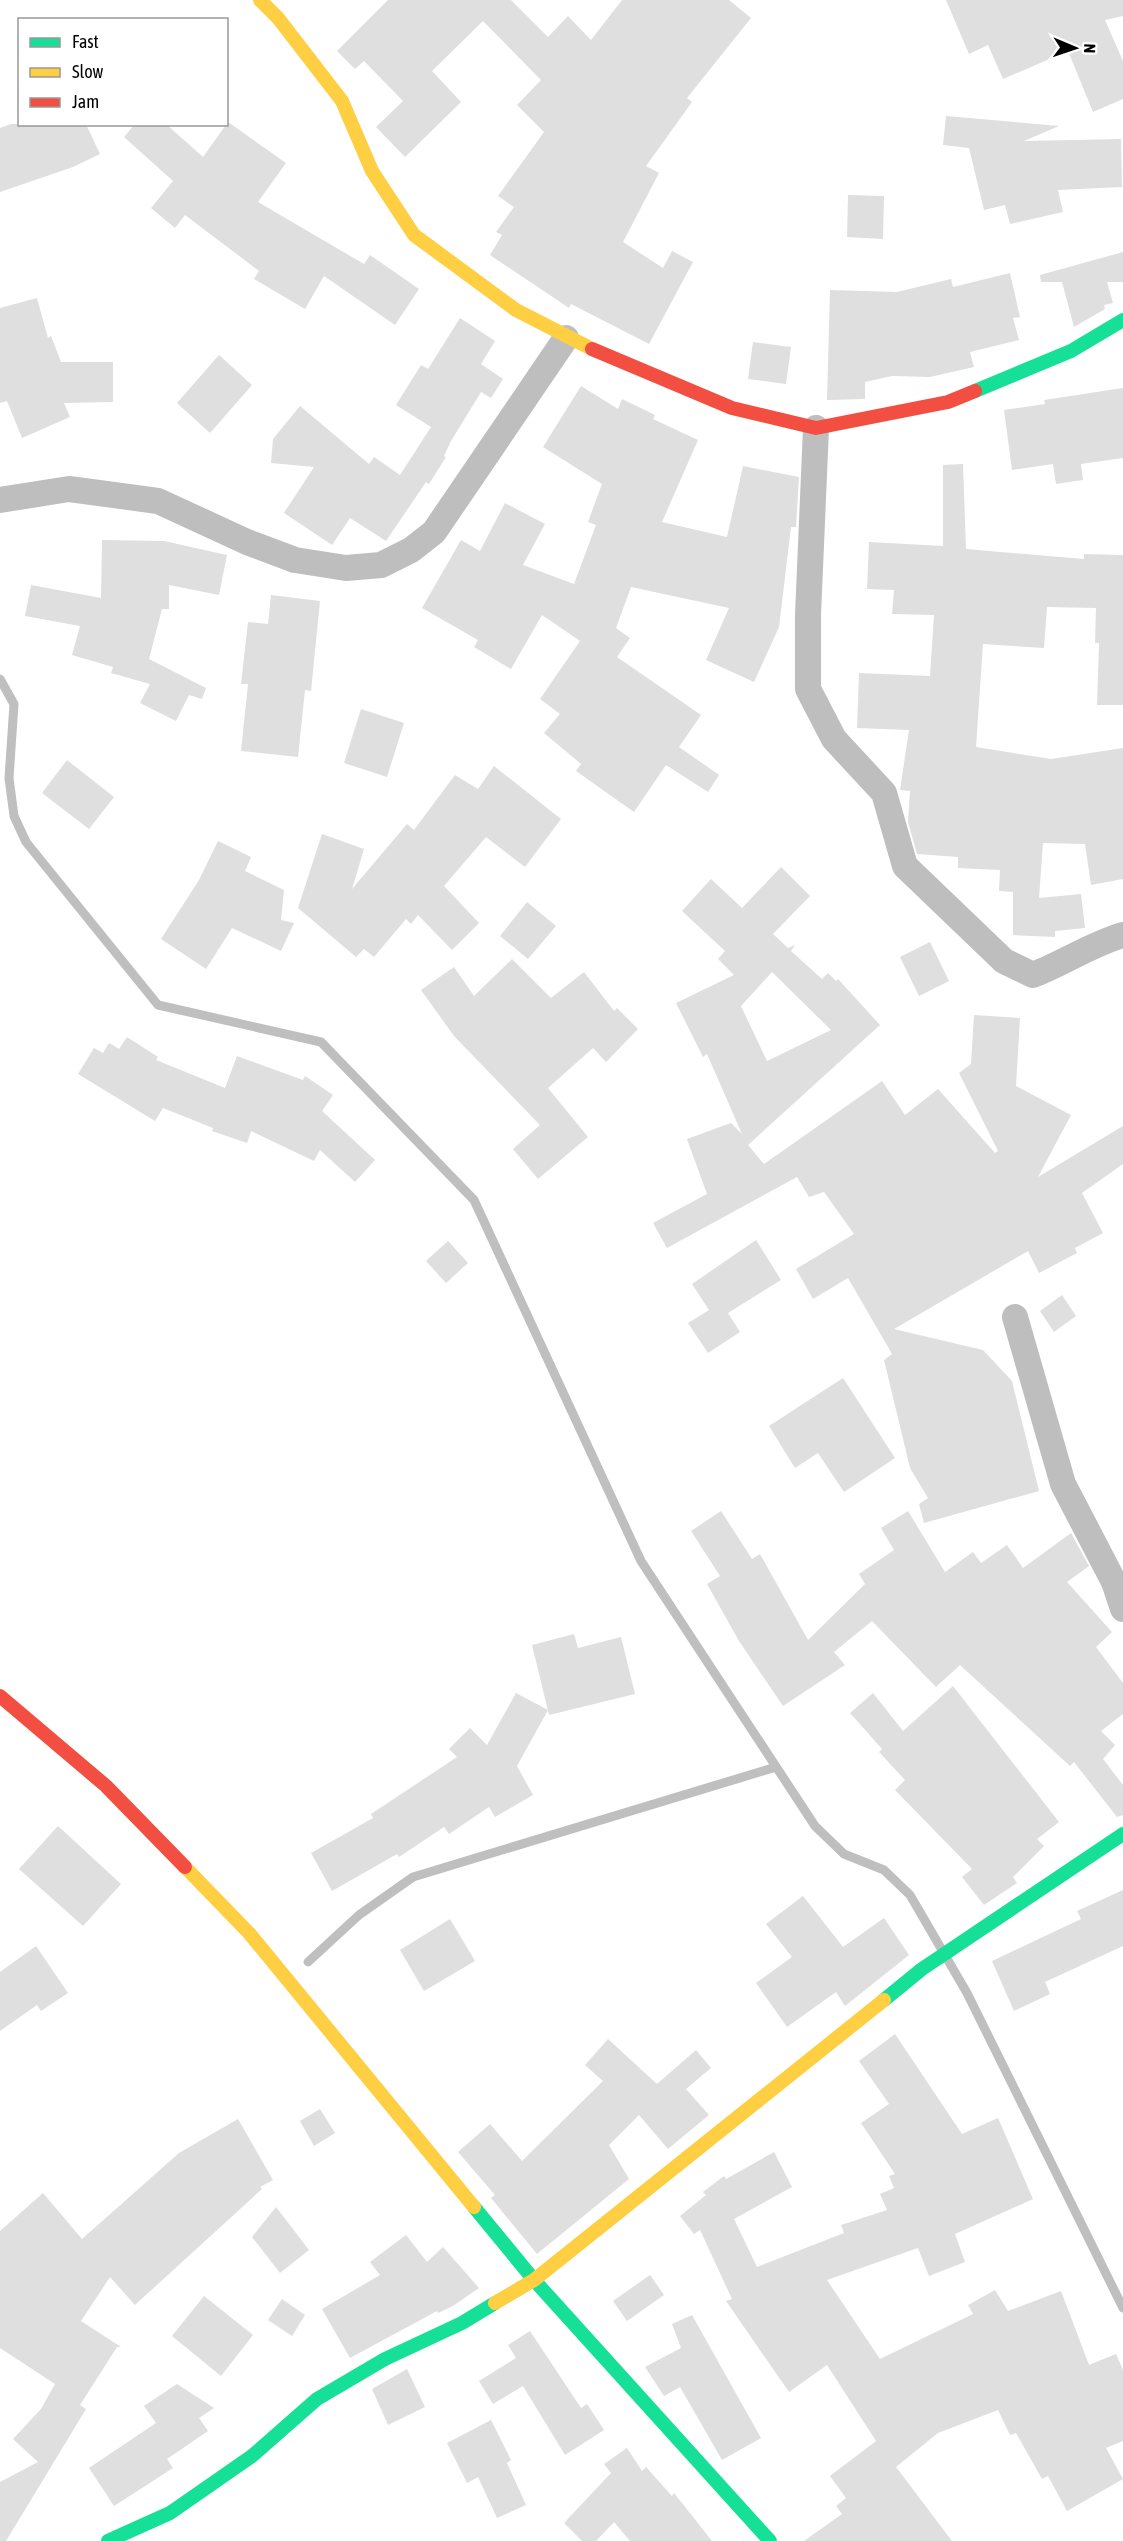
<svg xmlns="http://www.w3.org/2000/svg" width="1123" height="2541" viewBox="0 0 1123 2541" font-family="'Asap Condensed',sans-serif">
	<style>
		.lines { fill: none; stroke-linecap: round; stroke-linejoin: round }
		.stream { stroke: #bfbfbf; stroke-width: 9 }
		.building { fill: #dfdfdf; fill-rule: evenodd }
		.street { stroke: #bebebe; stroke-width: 26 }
		.fast { stroke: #16e098; stroke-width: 14 }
		.slow { stroke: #ffcf43; stroke-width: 14 }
		.jam { stroke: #f24e42; stroke-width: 14 }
	</style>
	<rect width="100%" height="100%" fill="#fff"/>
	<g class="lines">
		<!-- stream -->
		<g class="stream">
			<path d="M0,679L14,704L9,778L14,816L26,842L158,1005L321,1042L474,1200L641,1561L815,1826L844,1854L884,1870L910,1895L967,1993L1123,2308"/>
			<path d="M308,1962L359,1915L413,1877L776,1767"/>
		</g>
	</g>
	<!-- building -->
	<g class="building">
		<path d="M388,0H511L548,37L568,16L591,40L622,0H729L751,18L687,98L692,102L646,166L659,173L623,242L663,268L672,251L693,262L649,344L571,304L569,308L490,255L502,235L496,232L514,207L498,196L544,132L517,105L541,80L483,21L432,71L461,102L405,157L376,127L403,101L364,61L355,69L337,51Z"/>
		<path d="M946,0H1123V16L1105,20L1123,61V99L1093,112L1068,51L1003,79L988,45L969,54Z"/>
		<path d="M946,116L1059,126L1024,141L1121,139L1122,187L1058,190L1063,212L1010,224L1005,205L984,210L969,148L943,145Z"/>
		<path d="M228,122L286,163L258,202L364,264L370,255L419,289L395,325L324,276L305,309L254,279L259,271L185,215L175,228L151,208L173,181L124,137L135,124H166L203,157Z"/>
		<path d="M11,124H86L100,154L73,167L0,192V128Z"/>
		<path d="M848,195L884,196L883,239L847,237Z"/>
		<path d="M1123,252V282H1107L1113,303L1104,305L1105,309L1074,327L1062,282H1041L1040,275Z"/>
		<path d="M1010,273L1020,317L1013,318L1019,340L970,352L974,367L930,377L892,376L865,382V399L827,400L830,290L897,292L951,279L953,287Z"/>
		<path d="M37,298L48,338L51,336L61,362H113V402L64,403L70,417L22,438L7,401L0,403V308Z"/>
		<path d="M460,318L495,341L481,364L503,379L491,398L481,392L451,441L444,456L446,457L429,484L426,482L386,541L350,518L332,545L284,513L314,467L271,463L273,439L300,406L369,464L374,457L400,475L431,427L396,405L421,365L428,369Z"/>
		<path d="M753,342L791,347L786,384L748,379Z"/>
		<path d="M219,355L252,385L210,433L177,403Z"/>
		<path d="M581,386L618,409L622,399L655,415L653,419L698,440L662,522L727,537L743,466L799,477L796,527H791L779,627L754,682L706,660L729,608L631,587L616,628L630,638L617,657L701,715L679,747L719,775L708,792L666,765L634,812L576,771L581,764L544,733L560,714L540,699L580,641L542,615L511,669L474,647L478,640L422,608L461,540L480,551L505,503L545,524L523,565L574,584L596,525L588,522L602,484L543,447Z"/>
		<path d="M1123,388V458L1081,464L1083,480L1056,484L1053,464L1012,470L1004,410L1045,404L1044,400Z"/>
		<path d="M963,464L966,549L1084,559V554L1123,555V705H1097L1099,643H1095L1096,608L1047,607L1044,648L983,644L976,747L1051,759L1123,748V879L1091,885L1085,844L1043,843L1039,898L1081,894L1085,928L1055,931V937L1013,935V892L999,891L1000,870L958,868V857L917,854L908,822L910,791L900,790L909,730L857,728L859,673L930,676L934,615L892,614L894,590L867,589L869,542L943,546V465Z"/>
		<path d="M102,540L164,541L227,555L219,595L169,585V609H162L149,659L206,688L202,699L189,695L176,721L140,703L150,684L111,673L113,667L72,655L80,626L25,616L31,585L101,598Z"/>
		<path d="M271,595L320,601L311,691L305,690L298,757L241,751L248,684H241L248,622L268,624Z"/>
		<path d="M361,709L404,723L387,777L344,763Z"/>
		<path d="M67,760L114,797L89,829L42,793Z"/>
		<path d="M494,766L561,819L525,867L486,837L444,886L479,923L452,950L418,915L411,924L406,919L374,957L364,949L356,957L298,908L322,834L364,849L352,889L407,824L414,830L455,775L478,789Z"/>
		<path d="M218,841L251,857L245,871L284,890L281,920L294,923L281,951L232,928L206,969L161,939L199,880Z"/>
		<path d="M781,867L810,896L773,934L788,948L795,945L791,951L822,979L828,973L836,981L838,979L880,1025L748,1145L764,1164L882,1081L905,1115L938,1089L995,1153L998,1151L959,1073L971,1064L974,1015L1020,1018L1016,1086L1071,1115L1038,1177L1123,1126V1164L1082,1193L1103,1233L1075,1248L1077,1253L1039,1273L1028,1251L894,1329L983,1350L1012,1381L1039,1491L924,1523L919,1504L928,1498L910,1468L884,1360L892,1354L848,1278L813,1299L796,1269L854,1234L824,1192L809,1197L797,1177L667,1248L653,1223L707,1194L687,1139L731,1123L742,1134L707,1054L703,1057L676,1003L734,975L718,959L725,951L682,911L711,879L742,908ZM772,972L831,1030L767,1061L741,1006Z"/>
		<path d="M527,902L556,926L528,959L500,936Z"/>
		<path d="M930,942L949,981L919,996L900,957Z"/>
		<path d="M512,959L551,998L584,972L614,1011L617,1008L638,1029L606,1062L593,1048L548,1088L588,1137L538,1179L513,1149L540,1125L454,1036L421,990L454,967L474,996Z"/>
		<path d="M127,1037L158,1057L156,1060L225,1088L237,1056L303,1080L305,1076L333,1095L322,1111L375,1160L355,1182L320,1150L314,1161L251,1131L247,1143L212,1131L213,1128L163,1108L155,1121L78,1074L94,1048L103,1053L109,1043L119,1049Z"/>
		<path d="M756,1240L781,1280L728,1313L740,1332L708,1353L688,1323L709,1310L692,1284Z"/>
		<path d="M448,1241L468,1263L446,1283L426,1261Z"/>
		<path d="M1062,1295L1076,1316L1054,1332L1040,1311Z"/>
		<path d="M843,1378L895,1458L844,1492L818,1453L795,1468L769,1426Z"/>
		<path d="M721,1511L752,1559L760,1554L808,1640L865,1584L859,1574L894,1550L881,1528L908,1511L945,1572L973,1552L981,1563L1007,1545L1023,1568L1071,1533L1089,1566L1067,1582L1112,1632L1096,1647L1123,1683V1714L1101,1731L1115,1745L1103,1759L1123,1785V1815L1117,1817L1074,1762L1070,1766L960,1665L936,1687L872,1621L834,1652L845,1665L783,1706L739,1641L707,1584L720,1576L691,1531Z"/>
		<path d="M574,1634L578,1648L621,1637L635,1694L549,1715L532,1645Z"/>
		<path d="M953,1686L1059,1822L1037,1839L1044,1846L1013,1877L1017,1883L984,1905L962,1877L972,1869L895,1790L905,1780L879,1752L882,1749L850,1713L873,1693L903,1731Z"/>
		<path d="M516,1693L548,1710L517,1766L533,1795L495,1817L489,1807L449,1834L444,1827L399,1857L397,1854L332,1891L311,1853L373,1818L371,1814L457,1757L449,1749L470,1728L487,1745Z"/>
		<path d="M58,1826L121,1884L83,1926L19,1869Z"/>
		<path d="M1123,1890V1946L1045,1982L1050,1994L1014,2011L992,1961L1081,1919L1077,1911Z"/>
		<path d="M803,1896L843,1947L884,1918L909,1955L845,2006L836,1992L787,2027L756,1983L792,1957L766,1924Z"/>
		<path d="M450,1919L475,1961L424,1991L400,1950Z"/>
		<path d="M36,1946L68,1993L41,2011L37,2005L0,2031V1972Z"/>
		<path d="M895,2034L962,2134L998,2118L1033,2199L955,2234L965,2262L929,2276L918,2248L827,2280L880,2359L973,2314L968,2305L995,2290L1008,2311L1061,2291L1089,2365L1116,2354L1123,2370V2441L1106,2448L1123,2479L1067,2511L1048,2476L1042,2479L1016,2433L1010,2435L998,2410L938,2433L896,2467L952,2541H804L842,2514L836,2506L846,2498L830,2476L876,2441L827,2365L789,2392L726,2301L732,2299L700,2230L694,2234L680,2216L706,2195L703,2192L724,2176L726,2179L774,2152L792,2187L734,2219L757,2267L844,2233L841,2225L887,2210L880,2194L894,2188L889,2176L895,2174L861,2123L889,2104L859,2061Z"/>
		<path d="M608,2039L657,2084L696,2050L711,2068L686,2089L709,2115L668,2149L639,2115L609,2145L629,2179L537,2254L491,2198L495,2195L458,2152L490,2124L522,2161L603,2081L585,2065Z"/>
		<path d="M320,2109L335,2133L314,2146L300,2121Z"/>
		<path d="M238,2119L273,2180L260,2187L262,2189L135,2305L110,2277L81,2321L121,2347H117L80,2405L86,2409L6,2541H0V2482L38,2462L13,2439L41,2409L55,2384L0,2348V2231L43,2193L82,2239L179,2153Z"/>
		<path d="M276,2207L309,2250L280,2273L252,2237Z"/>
		<path d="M406,2235L427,2262L443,2247L479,2288L453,2306L438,2313L437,2311L350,2358L322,2309L380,2275L370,2262Z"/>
		<path d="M650,2275L664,2295L627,2321L613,2301Z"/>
		<path d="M204,2296L253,2335L221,2376L172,2336Z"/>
		<path d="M282,2299L305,2315L292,2336L268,2320Z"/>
		<path d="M692,2315L761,2438L722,2460L680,2387L664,2396L645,2367L681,2348L672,2324Z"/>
		<path d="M530,2331L581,2408L587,2404L604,2430L565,2455L523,2386L493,2404L479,2381L516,2358L508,2345Z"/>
		<path d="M407,2369L425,2407L388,2425L372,2389Z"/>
		<path d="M177,2384L214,2408L199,2418L208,2431L167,2459L173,2468L114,2506L89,2468L156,2423L144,2406Z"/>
		<path d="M491,2420L511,2460L507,2463L526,2505L497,2518L478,2477L467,2483L447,2443Z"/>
		<path d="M627,2448L642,2471L646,2467L672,2496L674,2493L712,2541H630L614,2522L596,2541H582L564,2523L611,2473L604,2464Z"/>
	</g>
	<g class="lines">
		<!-- street -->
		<g class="street">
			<path d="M816,428L808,615V689L834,739L884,793L905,866L1004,961L1033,975C1064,963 1092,944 1123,935"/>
			<path d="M0,500L69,489L158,501L247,542L295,560L346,568L381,565L411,550L434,532L566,338"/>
			<path d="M1015,1317L1063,1484L1114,1582L1123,1609"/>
		</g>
		<!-- fast -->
		<g class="fast">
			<path d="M975,391L1071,351L1123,320"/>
			<path d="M884,2000L922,1969L1123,1834"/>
			<path d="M474,2207L534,2280L770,2541"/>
			<path d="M108,2541L170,2513L252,2456L317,2399L385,2359L462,2323L495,2303"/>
		</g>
		<!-- slow -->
		<g class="slow">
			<path d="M260,0L278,18L342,101L372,171L414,235L516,310L592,349"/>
			<path d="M185,1867L249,1933L474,2207"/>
			<path d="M495,2303L534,2280L884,2000"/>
		</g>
		<!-- jam -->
		<g class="jam">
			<path d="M592,349L732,408L816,428L948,402L975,391"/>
			<path d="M0,1696L106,1786L185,1867"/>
		</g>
	</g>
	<!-- legend -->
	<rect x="18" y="18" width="210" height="108" fill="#ffffff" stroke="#999999" stroke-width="1.5"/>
	<rect x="30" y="38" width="30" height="9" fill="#16e098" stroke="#999999" stroke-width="1.5"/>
	<text x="72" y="48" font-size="18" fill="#000000">Fast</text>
	<rect x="30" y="68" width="30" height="9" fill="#ffcf43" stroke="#999999" stroke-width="1.5"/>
	<text x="72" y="78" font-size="18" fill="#000000">Slow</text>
	<rect x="30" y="98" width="30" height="9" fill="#f24e42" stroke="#999999" stroke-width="1.5"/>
	<text x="72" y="108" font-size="18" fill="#000000">Jam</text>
	<!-- north arrow -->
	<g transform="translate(1075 48) rotate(92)" stroke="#ffffff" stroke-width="4.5" paint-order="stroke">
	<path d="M0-4.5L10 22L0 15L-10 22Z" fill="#000000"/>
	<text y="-9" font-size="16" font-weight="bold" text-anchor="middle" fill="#000000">N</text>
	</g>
</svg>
